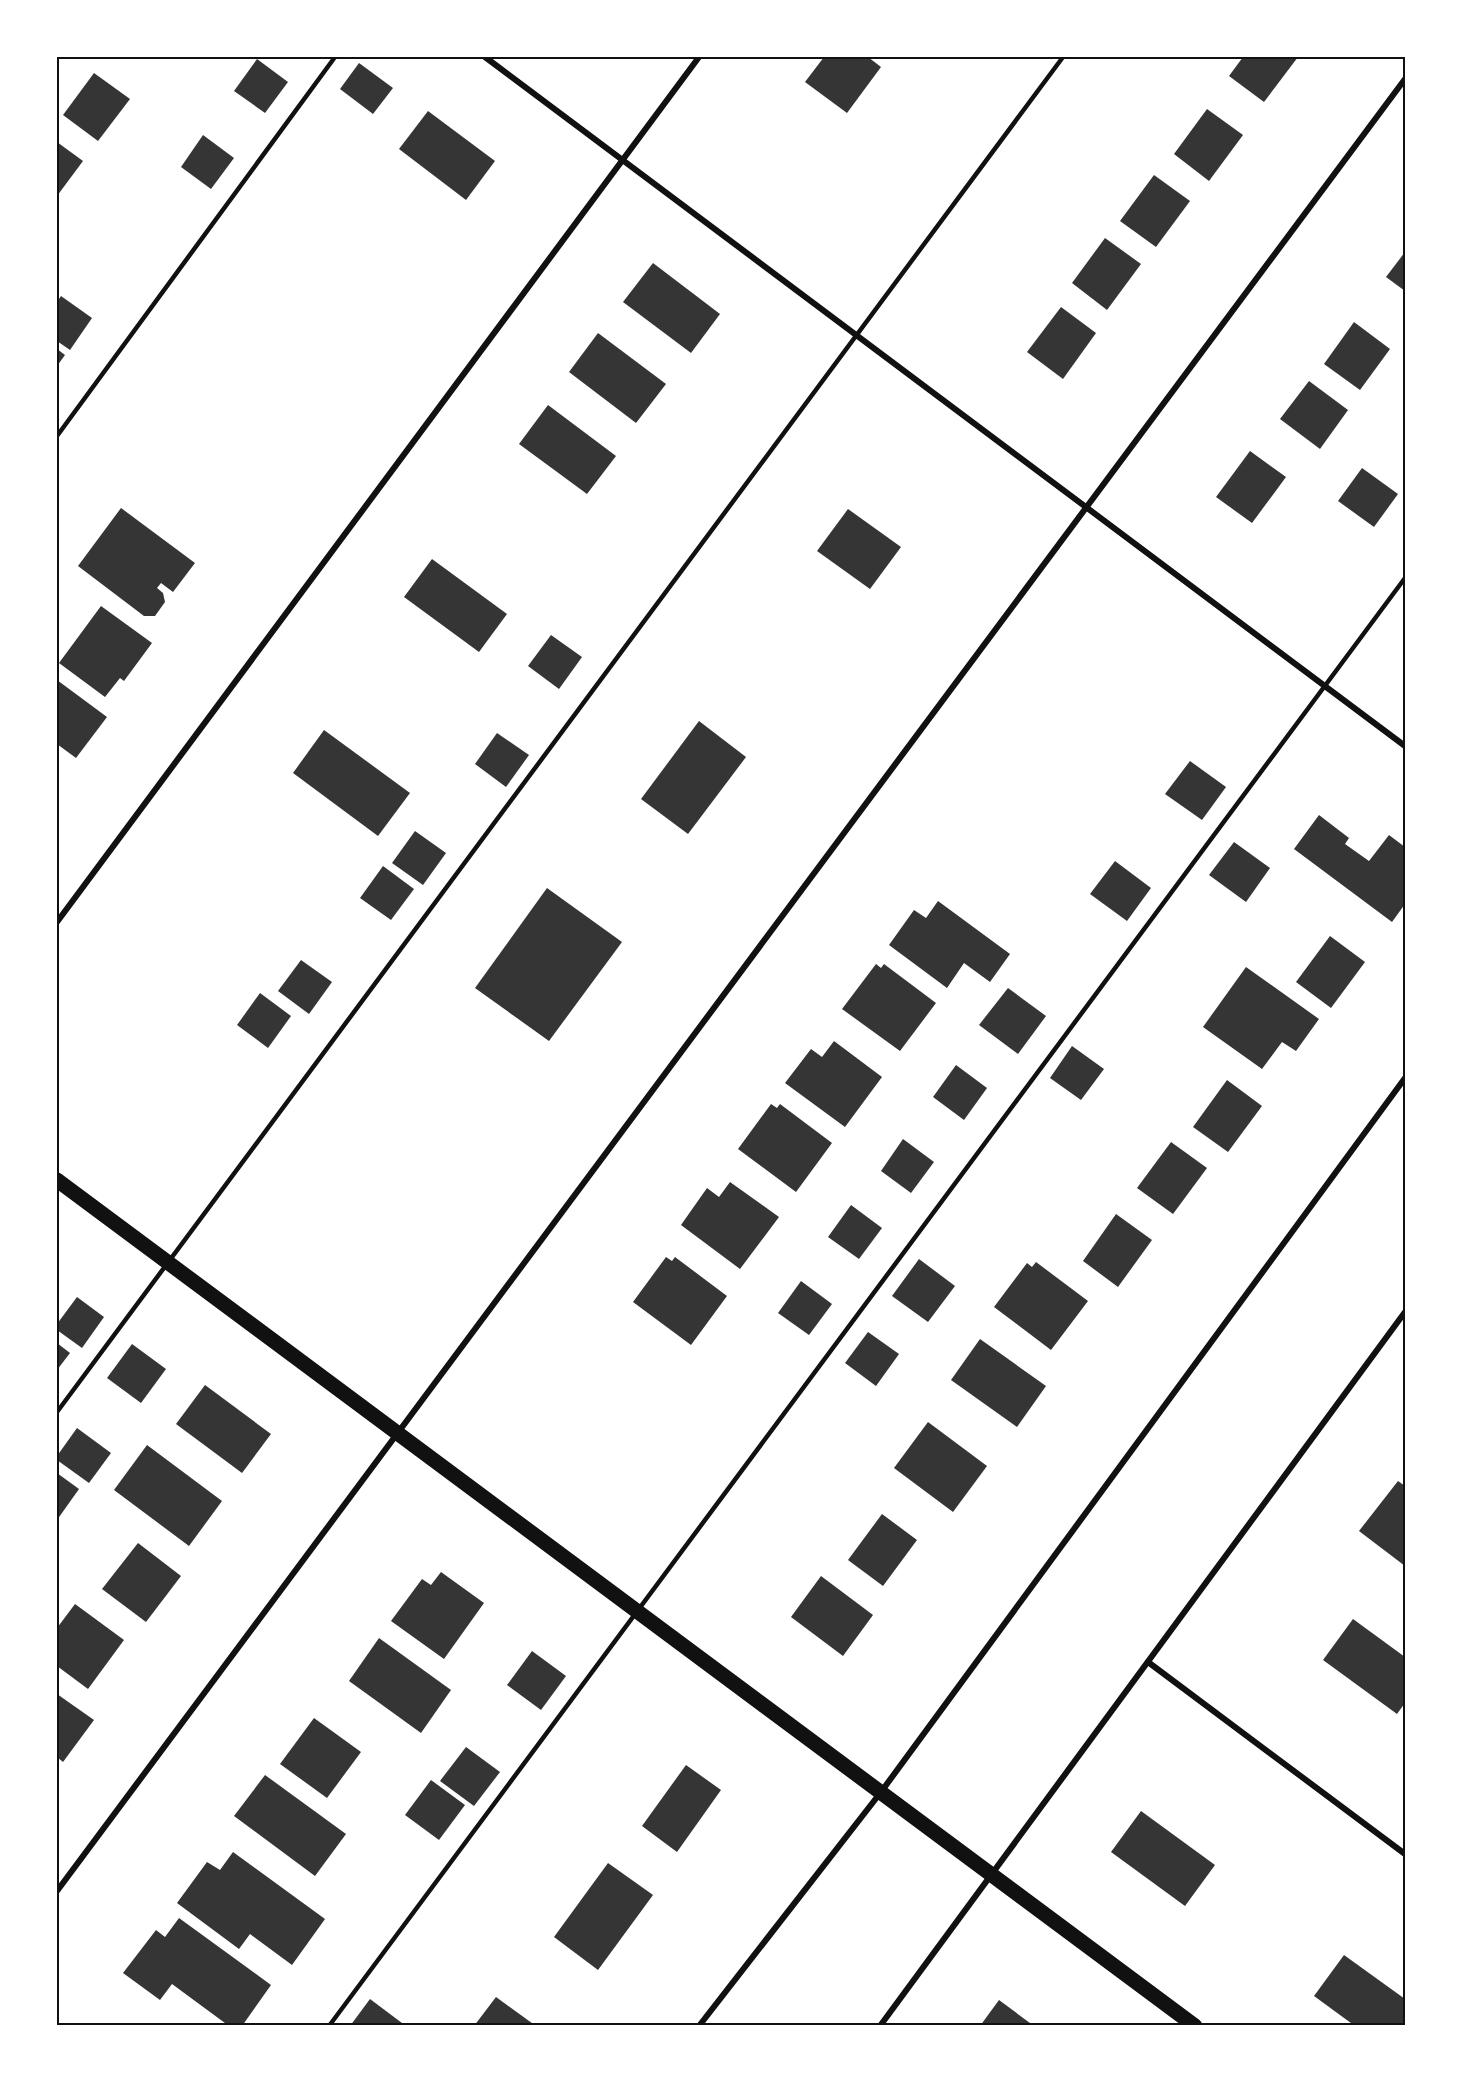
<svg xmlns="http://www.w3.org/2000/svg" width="1462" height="2083" viewBox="0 0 1462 2083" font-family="'DM Sans',sans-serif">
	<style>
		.building { fill: #353535 }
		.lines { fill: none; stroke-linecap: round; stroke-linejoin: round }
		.service { stroke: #111; stroke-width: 4.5 }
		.minor { stroke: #111; stroke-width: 6 }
		.primary { stroke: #111; stroke-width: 15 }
		.neatline { fill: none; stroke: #111; stroke-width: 2 }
	</style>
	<rect width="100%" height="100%" fill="#fff"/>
	<!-- building -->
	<g class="building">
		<path d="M824,57H868L881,67L847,113L805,82Z"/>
		<path d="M1243,57H1298L1264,102L1229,76Z"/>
		<path d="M257,59L288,82L265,113L234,91Z"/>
		<path d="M359,63L393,88L373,114L340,89Z"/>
		<path d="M94,73L130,99L98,141L63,115Z"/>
		<path d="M1207,109L1243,135L1209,181L1174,154Z"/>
		<path d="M428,111L495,161L466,200L399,149Z"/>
		<path d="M203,135L234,158L211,189L181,167Z"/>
		<path d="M57,142L83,161L57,196Z"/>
		<path d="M1154,175L1190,201L1156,247L1120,221Z"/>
		<path d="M1105,238L1141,264L1107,310L1072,283Z"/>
		<path d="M1405,252V291L1386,277Z"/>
		<path d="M653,263L720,314L691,353L623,302Z"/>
		<path d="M61,296L92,318L70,350L57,341V302Z"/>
		<path d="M1061,307L1096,333L1063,379L1027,352Z"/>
		<path d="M1354,322L1390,349L1360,390L1324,364Z"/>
		<path d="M598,333L666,384L636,423L569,372Z"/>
		<path d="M57,349L65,355L57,366Z"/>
		<path d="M1309,381L1348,410L1320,449L1280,419Z"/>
		<path d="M548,405L616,456L587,494L519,444Z"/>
		<path d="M1250,451L1286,477L1252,523L1216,497Z"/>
		<path d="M1362,468L1398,494L1374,527L1338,501Z"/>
		<path d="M121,508L195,563L173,592L161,583L157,588L163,593L165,602L155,616H144L78,566Z"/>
		<path d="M848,509L901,547L870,589L817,551Z"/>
		<path d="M432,559L507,614L479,652L404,597Z"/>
		<path d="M101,606L152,643L124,681L120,678L105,697L59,663Z"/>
		<path d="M551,635L582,657L559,689L528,666Z"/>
		<path d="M57,680L107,717L76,758L57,744Z"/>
		<path d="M699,721L746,757L688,834L641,799Z"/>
		<path d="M324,730L410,793L378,836L293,773Z"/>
		<path d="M497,733L529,755L506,787L475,764Z"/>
		<path d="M1190,761L1226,787L1202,820L1165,794Z"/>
		<path d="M1319,815L1349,838L1345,844L1369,861L1389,835L1405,847V904L1392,922L1294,849Z"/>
		<path d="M415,831L446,853L423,885L392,863Z"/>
		<path d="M1234,842L1270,868L1246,902L1209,875Z"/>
		<path d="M1115,861L1151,888L1127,921L1090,894Z"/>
		<path d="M383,866L414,889L391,920L360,898Z"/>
		<path d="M547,888L622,942L549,1041L475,988Z"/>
		<path d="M938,901L1010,954L990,982L964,963L947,988L889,945L914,910L926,918Z"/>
		<path d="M1330,936L1365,962L1331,1008L1296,982Z"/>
		<path d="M301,960L332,982L309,1014L278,991Z"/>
		<path d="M876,964L881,968L884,964L936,1003L900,1051L842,1009Z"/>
		<path d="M1246,967L1319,1019L1296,1051L1282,1042L1262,1069L1203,1027Z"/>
		<path d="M1008,988L1046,1016L1018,1054L979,1025Z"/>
		<path d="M260,993L291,1016L268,1048L237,1025Z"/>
		<path d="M834,1041L882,1077L845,1127L785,1083L811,1049L822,1057Z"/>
		<path d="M1072,1046L1104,1069L1081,1100L1050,1078Z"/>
		<path d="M956,1065L987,1088L964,1120L933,1097Z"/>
		<path d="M1227,1080L1262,1106L1228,1152L1193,1127Z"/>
		<path d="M771,1104L777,1108L780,1104L832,1143L796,1192L738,1149Z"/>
		<path d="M903,1139L934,1162L911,1193L881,1171Z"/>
		<path d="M1171,1142L1207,1168L1173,1214L1137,1188Z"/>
		<path d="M730,1182L779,1217L740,1269L681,1225L707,1188L719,1197Z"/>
		<path d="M851,1205L882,1228L859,1259L828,1237Z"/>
		<path d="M1116,1214L1152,1240L1118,1287L1083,1261Z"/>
		<path d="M666,1257L672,1261L675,1257L727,1296L691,1345L633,1302Z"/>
		<path d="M919,1259L955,1286L928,1322L892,1296Z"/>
		<path d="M1036,1262L1088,1301L1051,1350L994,1307L1027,1263L1032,1267Z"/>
		<path d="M801,1281L832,1304L809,1335L778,1313Z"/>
		<path d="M77,1297L104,1317L82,1348L57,1330V1324Z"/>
		<path d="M868,1332L899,1354L876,1386L845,1363Z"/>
		<path d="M980,1339L1046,1386L1017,1427L951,1380Z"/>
		<path d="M57,1343L70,1353L57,1370Z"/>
		<path d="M132,1344L166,1369L141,1403L107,1378Z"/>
		<path d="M205,1385L271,1434L242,1473L176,1424Z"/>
		<path d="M928,1422L987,1466L953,1512L894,1468Z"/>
		<path d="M77,1428L111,1453L89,1483L57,1460V1456Z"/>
		<path d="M147,1445L222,1501L189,1546L114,1490Z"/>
		<path d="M57,1473L79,1489L57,1520Z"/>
		<path d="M1398,1481L1405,1486V1566L1359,1531Z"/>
		<path d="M882,1514L917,1540L883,1586L848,1560Z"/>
		<path d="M138,1543L181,1576L146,1622L102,1589Z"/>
		<path d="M441,1572L484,1603L444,1659L391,1621L422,1579L431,1585Z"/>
		<path d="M821,1576L873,1615L843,1656L791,1617Z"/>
		<path d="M75,1604L124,1640L88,1689L57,1666V1628Z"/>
		<path d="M1353,1619L1405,1657V1703L1397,1714L1323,1660Z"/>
		<path d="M379,1638L451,1690L421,1733L349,1681Z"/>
		<path d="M532,1651L566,1676L541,1710L507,1685Z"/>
		<path d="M57,1694L94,1720L63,1762L57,1757Z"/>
		<path d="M314,1718L361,1752L327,1798L280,1764Z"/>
		<path d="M466,1747L500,1772L474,1806L440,1781Z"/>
		<path d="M686,1765L721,1790L677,1852L642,1826Z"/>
		<path d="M265,1775L346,1834L315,1876L234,1816Z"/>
		<path d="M431,1780L465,1805L439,1840L405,1815Z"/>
		<path d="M1141,1811L1215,1865L1185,1906L1111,1852Z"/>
		<path d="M233,1852L325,1919L292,1965L250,1934L239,1949L177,1903L207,1862L220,1870Z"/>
		<path d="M608,1863L653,1895L598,1970L554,1937Z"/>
		<path d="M179,1918L271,1985L242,2026H229L172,1984L160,2000L123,1973L156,1930L165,1937Z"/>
		<path d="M1344,1955L1405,1999V2026H1355L1314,1996Z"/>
		<path d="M496,1997L536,2026H474Z"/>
		<path d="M370,1999L406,2026H350Z"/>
		<path d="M999,2000L1034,2026H980Z"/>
	</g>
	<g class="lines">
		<!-- service -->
		<g class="service">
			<path d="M57,436L335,57"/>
			<path d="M57,1412L1063,57"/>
			<path d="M329,2026L1405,578"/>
		</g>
		<!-- minor -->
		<g class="minor">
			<path d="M485,57L1405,746"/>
			<path d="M57,922L699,57"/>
			<path d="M1148,1662L1405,1854"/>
			<path d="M57,1891L1405,79"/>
			<path d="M699,2026L881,1792L1405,1078"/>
			<path d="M880,2026L1405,1312"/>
		</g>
		<!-- primary -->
		<path class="primary" d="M57,1180L1195,2026"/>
	</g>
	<!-- border -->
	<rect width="1462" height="2083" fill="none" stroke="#ffffff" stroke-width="117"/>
	<rect x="58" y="58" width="1346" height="1966" class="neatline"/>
</svg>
